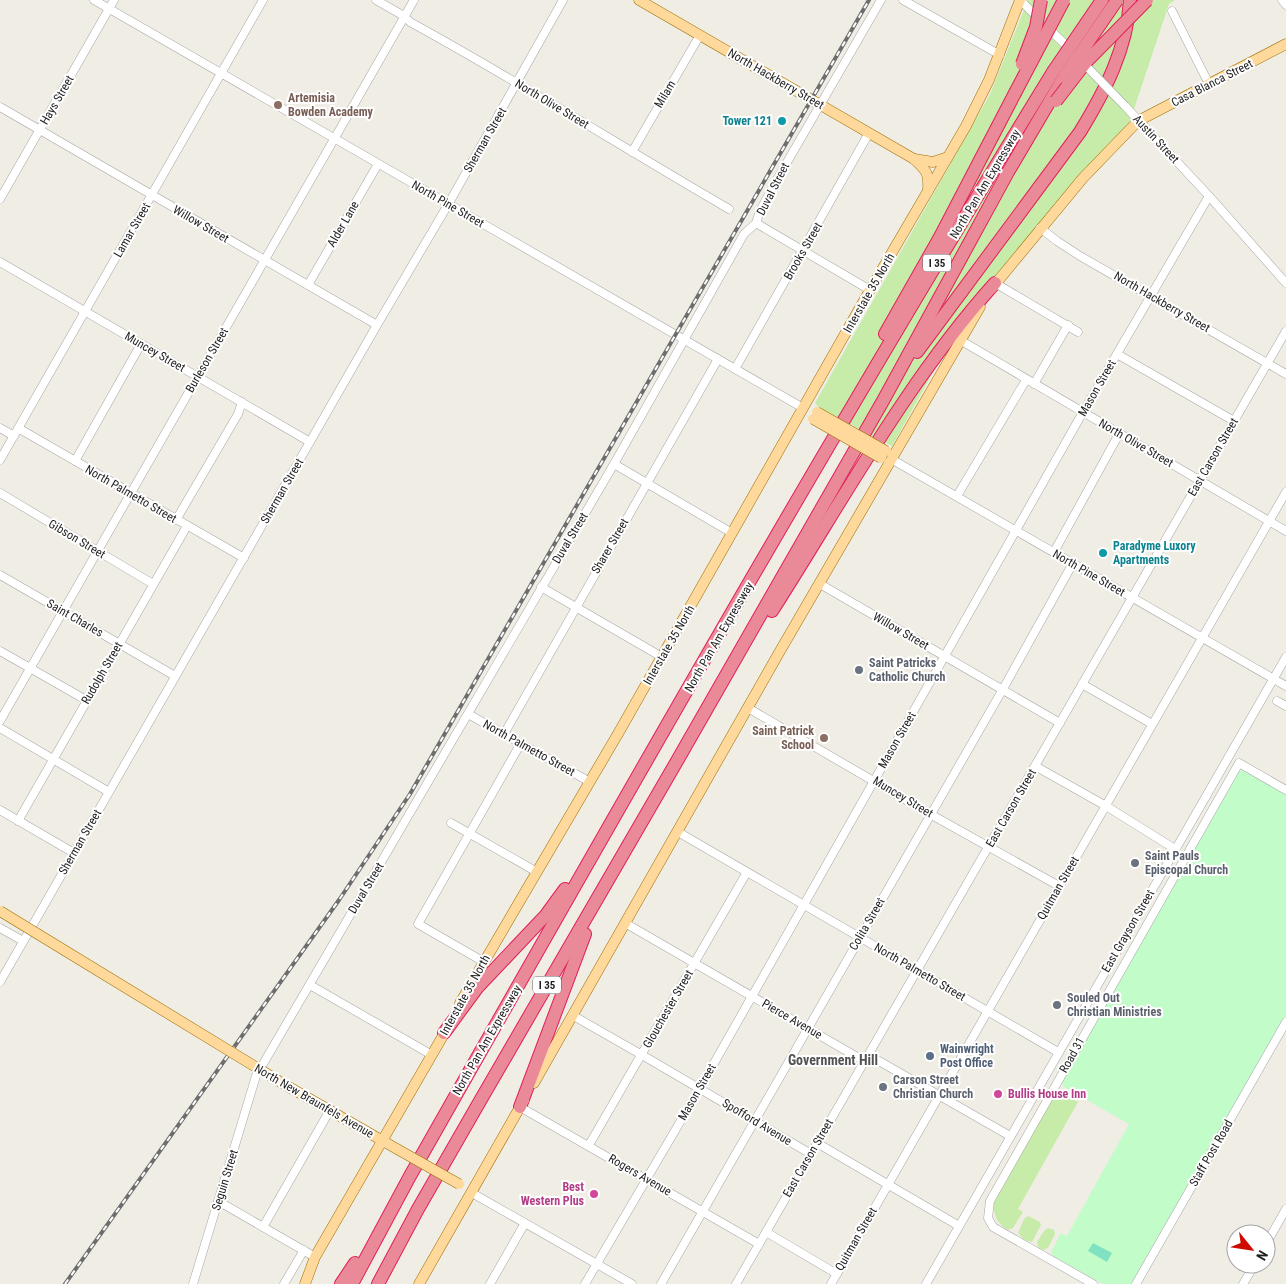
<svg xmlns="http://www.w3.org/2000/svg" width="1286" height="1284" viewBox="0 0 1286 1284" font-family="'Roboto Condensed',sans-serif">
	<style>
		.grass { fill: #c7ecaa }
		.park { fill: #c1fcc9 }
		.pitch { fill: #80e2c1 }
		.lines { fill: none; stroke-linecap: round; stroke-linejoin: round }
		.minor-casing { stroke: #a6a6a6; stroke-width: 9 }
		.major-casing { stroke: #9b6f00; stroke-width: 11 }
		.highway-casing { stroke: #e21f59; stroke-width: 14 }
		.minor { stroke: #fff; stroke-width: 8 }
		.major { stroke: #ffd99c; stroke-width: 10 }
		.highway { stroke: #ea8a98; stroke-width: 12 }
		.rail-casing { stroke: #6d6d6d; stroke-width: 4 }
		.rail { stroke: #fff; stroke-width: 2; stroke-dasharray: 5.5; stroke-linecap: butt }
		.minor-bridge-casing { stroke: #a6a6a6; stroke-width: 9; stroke-linecap: butt }
		.major-bridge-casing { stroke: #9b6f00; stroke-width: 11; stroke-linecap: butt }
		.highway-bridge-casing { stroke: #e21f59; stroke-width: 14; stroke-linecap: butt }
		.minor-bridge { stroke: #fff; stroke-width: 8 }
		.major-bridge { stroke: #ffd99c; stroke-width: 10 }
		.highway-bridge { stroke: #ea8a98; stroke-width: 12 }
		.education-dot { fill: #8d6e63; stroke: #fff; stroke-width: 2 }
		.culture-dot { fill: #0f9aa8; stroke: #fff; stroke-width: 2 }
		.worship-dot { fill: #6b7280; stroke: #fff; stroke-width: 2 }
		.service-dot { fill: #5c6f8a; stroke: #fff; stroke-width: 2 }
		.hotel-dot { fill: #d1479c; stroke: #fff; stroke-width: 2 }
		.labels { text-anchor: middle; dominant-baseline: central; stroke-width: 4; stroke-linejoin: round; paint-order: stroke }
		.shield { fill: #fff; stroke: #626262; stroke-width: 1 }
		.shield-label { font-size: 11px; font-weight: bold; fill: #1f1f1f }
		.street-label { font-size: 12px; fill: #1f1f1f; stroke: #fff }
		.education-label { font-size: 12px; font-weight: bold; fill: #785e54; stroke: #fff; text-anchor: start }
		.culture-label { font-size: 12px; font-weight: bold; fill: #0d838f; stroke: #fff; text-anchor: end }
		.worship-label { font-size: 12px; font-weight: bold; fill: #5b616d; stroke: #fff; text-anchor: start }
		.service-label { font-size: 12px; font-weight: bold; fill: #4e5e75; stroke: #fff; text-anchor: start }
		.hotel-label { font-size: 12px; font-weight: bold; fill: #b23c85; stroke: #fff; text-anchor: start }
		.neighbourhood-label { font-size: 14px; font-weight: bold; fill: #525252; stroke: #fff }
	</style>
	<rect width="100%" height="100%" fill="#f0ede5"/>
	<!-- grass -->
	<g class="grass">
		<path d="M1028,0H1175L1169,4L1130,121L993,278L940,360L892,446L818,407L815,403L990,94Z"/>
		<path d="M1058,1091L1078,1102L1018,1209L1023,1212L1013,1228L1008,1230C996,1223 994,1215 993,1202L1055,1092Z"/>
		<path d="M1028,1216L1040,1222L1041,1225L1032,1242L1024,1240L1018,1233L1024,1219Z"/>
		<path d="M1048,1228L1054,1230L1055,1234L1048,1248L1043,1250L1038,1247L1037,1242L1044,1231Z"/>
	</g>
	<!-- park -->
	<path class="park" d="M1243,770L1286,794V1015L1131,1284H1103L1053,1256L1051,1252L1061,1233L1067,1236L1129,1124L1064,1087L1062,1082L1235,777L1239,771Z"/>
	<!-- pitch -->
	<path class="pitch" d="M1093,1243L1112,1253L1107,1262L1088,1251Z"/>
	<g class="lines">
		<defs>
			<g id="minor">
				<path d="M94,0L803,408"/>
				<path d="M376,0L404,16L410,22C518,81 622,147 729,209"/>
				<path d="M903,0L1000,55"/>
				<path d="M1020,0L1038,18"/>
				<path d="M1282,0L1286,5"/>
				<path d="M1172,11L1209,84"/>
				<path d="M1046,26L1072,51"/>
				<path d="M1125,106L1209,196L1286,283"/>
				<path d="M0,107L377,325"/>
				<path d="M632,152L700,35"/>
				<path d="M0,199L114,0"/>
				<path d="M756,223L870,290"/>
				<path d="M1040,228L1057,241L1080,256L1286,374"/>
				<path d="M0,262L310,442"/>
				<path d="M995,283L1078,332"/>
				<path d="M308,285L378,164"/>
				<path d="M960,340L1286,531"/>
				<path d="M1117,354L1234,421"/>
				<path d="M735,369L869,133"/>
				<path d="M1034,384L1068,325"/>
				<path d="M0,428L14,436"/>
				<path d="M18,428L244,558"/>
				<path d="M0,460L263,0"/>
				<path d="M893,460L1286,686"/>
				<path d="M75,461L141,344"/>
				<path d="M614,464L732,533"/>
				<path d="M0,493L153,584"/>
				<path d="M957,496L1026,380"/>
				<path d="M176,520L238,414L242,402"/>
				<path d="M1054,552L1119,434"/>
				<path d="M0,575L175,676"/>
				<path d="M820,584L1060,723"/>
				<path d="M541,587L662,657"/>
				<path d="M0,651L86,700"/>
				<path d="M1082,684L1152,724"/>
				<path d="M1277,701L1286,706"/>
				<path d="M748,708L930,814L1059,886"/>
				<path d="M468,714L590,782"/>
				<path d="M0,721L414,0"/>
				<path d="M0,728L109,792"/>
				<path d="M504,734L718,359"/>
				<path d="M1035,766L1106,806L1175,849"/>
				<path d="M0,810L74,853"/>
				<path d="M18,821L187,526"/>
				<path d="M451,823L537,872"/>
				<path d="M678,832L1058,1052"/>
				<path d="M625,923L864,1061L872,1057L1010,1136"/>
				<path d="M0,928L23,941"/>
				<path d="M484,962L418,924L521,743"/>
				<path d="M0,982L377,325L449,203L563,0"/>
				<path d="M310,985L432,1055"/>
				<path d="M572,1015L642,1055L811,1154"/>
				<path d="M520,1107L759,1244"/>
				<path d="M817,1143L959,1226"/>
				<path d="M589,1145L747,872"/>
				<path d="M472,1193L632,1284"/>
				<path d="M218,1201L315,1257"/>
				<path d="M263,1227L330,1110"/>
				<path d="M766,1232L837,1274"/>
				<path d="M1266,1244L1286,1209"/>
				<path d="M193,1284L256,1076L614,464L744,234L756,223L760,211L775,183L881,0"/>
				<path d="M284,1284L304,1250"/>
				<path d="M490,1284L525,1223"/>
				<path d="M585,1284L700,1088L1083,412L1209,196"/>
				<path d="M661,1284L1003,689L1073,563"/>
				<path d="M736,1284L1286,331"/>
				<path d="M831,1284L1286,492"/>
				<path d="M926,1284L1286,657"/>
				<path d="M1093,1284L993,1227L988,1218L990,1201L1239,763L1286,790"/>
				<path d="M1136,1284L1286,1022"/>
				<path d="M1243,1284L1255,1264"/>
			</g>
			<g id="major">
				<path d="M639,0L914,159C927,171 929,173 928,191"/>
				<path d="M914,159L933,162L948,157"/>
				<path d="M992,288L1083,178L1138,121L1286,44"/>
				<path d="M460,1003L619,732L870,290L966,126L989,80L1020,0"/>
				<path d="M282,1083L397,1149"/>
				<path d="M534,1083L780,651L980,307"/>
				<path d="M305,1284L315,1257L448,1027"/>
				<path d="M419,1284L524,1100"/>
			</g>
			<g id="highway">
				<path d="M885,334L940,237L1015,93"/>
				<path d="M917,352L1080,132C1105,91 1127,49 1130,0"/>
				<path d="M772,611C843,500 907,381 995,283"/>
				<path d="M444,1033L477,988L546,915L565,889"/>
				<path d="M520,1107L585,934"/>
				<path d="M341,1284L355,1263"/>
				<path d="M352,1284L410,1176C620,806 830,435 1053,72"/>
				<path d="M378,1284L418,1209L480,1101L677,761L884,399L1008,172L1064,77"/>
			</g>
		</defs>
		<!-- minor casing -->
		<use href="#minor" class="minor-casing"/>
		<!-- major casing -->
		<use href="#major" class="major-casing"/>
		<!-- highway casing -->
		<use href="#highway" class="highway-casing"/>
		<!-- minor -->
		<use href="#minor" class="minor"/>
		<!-- major -->
		<use href="#major" class="major"/>
		<!-- highway -->
		<use href="#highway" class="highway"/>
		<defs>
			<path id="rail" d="M65,1284L339,900L410,794L869,0"/>
		</defs>
		<!-- rail casing -->
		<use href="#rail" class="rail-casing"/>
		<!-- rail -->
		<use href="#rail" class="rail"/>
		<defs>
			<path id="minor-bridge" d="M1088,68L1125,106"/>
			<g id="major-bridge">
				<path d="M817,412L886,451"/>
				<path d="M813,419L881,458"/>
				<path d="M0,911L282,1083"/>
				<path d="M397,1149L459,1184"/>
			</g>
			<g id="highway-bridge">
				<path d="M1022,64L1036,27L1041,0"/>
				<path d="M1053,72L1102,0"/>
				<path d="M1064,77L1117,0"/>
				<path d="M1015,93L1064,0"/>
				<path d="M1056,101L1086,62L1147,0"/>
			</g>
		</defs>
		<!-- minor-bridge casing -->
		<use href="#minor-bridge" class="minor-bridge-casing"/>
		<!-- major-bridge casing -->
		<use href="#major-bridge" class="major-bridge-casing"/>
		<!-- highway-bridge casing -->
		<use href="#highway-bridge" class="highway-bridge-casing"/>
		<!-- minor-bridge -->
		<use href="#minor-bridge" class="minor-bridge"/>
		<!-- major-bridge -->
		<use href="#major-bridge" class="major-bridge"/>
		<!-- highway-bridge -->
		<use href="#highway-bridge" class="highway-bridge"/>
	</g>
	<!-- markers -->
	<g class="education-dot">
		<circle cx="278" cy="105" r="5"/>
		<circle cx="824" cy="738" r="5"/>
	</g>
	<g class="culture-dot">
		<circle cx="782" cy="121" r="5"/>
		<circle cx="1103" cy="553" r="5"/>
	</g>
	<g class="worship-dot">
		<circle cx="859" cy="670" r="5"/>
		<circle cx="1135" cy="863" r="5"/>
		<circle cx="1057" cy="1005" r="5"/>
		<circle cx="883" cy="1087" r="5"/>
	</g>
	<circle class="service-dot" cx="930" cy="1056" r="5"/>
	<g class="hotel-dot">
		<circle cx="998" cy="1094" r="5"/>
		<circle cx="594" cy="1194" r="5"/>
	</g>
	<g class="labels">
		<!-- shield labels -->
		<g class="shield">
			<rect x="923" y="254.5" width="28" height="17" rx="4"/>
			<rect x="533" y="976.5" width="28" height="17" rx="4"/>
		</g>
		<g class="shield-label">
			<text x="937" y="263">I 35</text>
			<text x="547" y="985">I 35</text>
		</g>
		<!-- street labels -->
		<g class="street-label">
			<text transform="translate(776 79) rotate(30)">North Hackberry Street</text>
			<text transform="translate(1212 83) rotate(-27)">Casa Blanca Street</text>
			<text transform="translate(665 94) rotate(-59)">Milam</text>
			<text transform="translate(57 100) rotate(-60)">Hays Street</text>
			<text transform="translate(552 104) rotate(31)">North Olive Street</text>
			<text transform="translate(1156 139) rotate(47)">Austin Street</text>
			<text transform="translate(485 140) rotate(-60)">Sherman Street</text>
			<text transform="translate(985 184) rotate(-59)">North Pan Am Expressway</text>
			<text transform="translate(773 189) rotate(-63)">Duval Street</text>
			<text transform="translate(448 204) rotate(30)">North Pine Street</text>
			<text transform="translate(201 224) rotate(30)">Willow Street</text>
			<text transform="translate(343 224) rotate(-60)">Alder Lane</text>
			<text transform="translate(132 230) rotate(-60)">Lamar Street</text>
			<text transform="translate(803 251) rotate(-60)">Brooks Street</text>
			<text transform="translate(869 293) rotate(-60)">Interstate 35 North</text>
			<text transform="translate(1162 302) rotate(30)">North Hackberry Street</text>
			<text transform="translate(155 352) rotate(30)">Muncey Street</text>
			<text transform="translate(207 360) rotate(-60)">Burleson Street</text>
			<text transform="translate(1097 388) rotate(-60)">Mason Street</text>
			<text transform="translate(1136 443) rotate(30)">North Olive Street</text>
			<text transform="translate(1213 457) rotate(-60)">East Carson Street</text>
			<text transform="translate(282 491) rotate(-60)">Sherman Street</text>
			<text transform="translate(131 494) rotate(30)">North Palmetto Street</text>
			<text transform="translate(570 538) rotate(-59)">Duval Street</text>
			<text transform="translate(77 539) rotate(31)">Gibson Street</text>
			<text transform="translate(610 546) rotate(-60)">Sharer Street</text>
			<text transform="translate(1089 573) rotate(30)">North Pine Street</text>
			<text transform="translate(75 618) rotate(30)">Saint Charles</text>
			<text transform="translate(901 631) rotate(30)">Willow Street</text>
			<text transform="translate(719 637) rotate(-60)">North Pan Am Expressway</text>
			<text transform="translate(669 645) rotate(-60)">Interstate 35 North</text>
			<text transform="translate(102 673) rotate(-60)">Rudolph Street</text>
			<text transform="translate(897 740) rotate(-60)">Mason Street</text>
			<text transform="translate(529 748) rotate(29)">North Palmetto Street</text>
			<text transform="translate(903 797) rotate(31)">Muncey Street</text>
			<text transform="translate(1011 808) rotate(-60)">East Carson Street</text>
			<text transform="translate(80 842) rotate(-60)">Sherman Street</text>
			<text transform="translate(366 888) rotate(-59)">Duval Street</text>
			<text transform="translate(1058 888) rotate(-60)">Quitman Street</text>
			<text transform="translate(867 924) rotate(-60)">Colita Street</text>
			<text transform="translate(1128 931) rotate(-60)">East Grayson Street</text>
			<text transform="translate(920 972) rotate(30)">North Palmetto Street</text>
			<text transform="translate(465 995) rotate(-61)">Interstate 35 North</text>
			<text transform="translate(668 1009) rotate(-60)">Glouchester Street</text>
			<text transform="translate(792 1019) rotate(30)">Pierce Avenue</text>
			<text transform="translate(487 1040) rotate(-60)">North Pan Am Expressway</text>
			<text transform="translate(1072 1055) rotate(-61)">Road 31</text>
			<text transform="translate(697 1092) rotate(-60)">Mason Street</text>
			<text transform="translate(314 1101) rotate(30)">North New Braunfels Avenue</text>
			<text transform="translate(757 1122) rotate(31)">Spofford Avenue</text>
			<text transform="translate(1211 1153) rotate(-60)">Staff Post Road</text>
			<text transform="translate(808 1158) rotate(-60)">East Carson Street</text>
			<text transform="translate(640 1175) rotate(30)">Rogers Avenue</text>
			<text transform="translate(225 1180) rotate(-73)">Seguin Street</text>
			<text transform="translate(856 1239) rotate(-60)">Quitman Street</text>
		</g>
		<!-- education labels -->
		<g class="education-label">
			<text x="288" y="98">Artemisia<tspan x="288" dy="14">Bowden Academy</tspan></text>
			<text x="814" y="731" text-anchor="end">Saint Patrick<tspan x="814" dy="14">School</tspan></text>
		</g>
		<!-- culture labels -->
		<g class="culture-label">
			<text x="772" y="121">Tower 121</text>
			<text x="1113" y="546" text-anchor="start">Paradyme Luxory<tspan x="1113" dy="14">Apartments</tspan></text>
		</g>
		<!-- worship labels -->
		<g class="worship-label">
			<text x="869" y="663">Saint Patricks<tspan x="869" dy="14">Catholic Church</tspan></text>
			<text x="1145" y="856">Saint Pauls<tspan x="1145" dy="14">Episcopal Church</tspan></text>
			<text x="1067" y="998">Souled Out<tspan x="1067" dy="14">Christian Ministries</tspan></text>
			<text x="893" y="1080">Carson Street<tspan x="893" dy="14">Christian Church</tspan></text>
		</g>
		<!-- service labels -->
		<g class="service-label">
			<text x="940" y="1049">Wainwright<tspan x="940" dy="14">Post Office</tspan></text>
		</g>
		<!-- hotel labels -->
		<g class="hotel-label">
			<text x="1008" y="1094">Bullis House Inn</text>
			<text x="584" y="1187" text-anchor="end">Best<tspan x="584" dy="14">Western Plus</tspan></text>
		</g>
		<!-- neighbourhood labels -->
		<g class="neighbourhood-label">
			<text x="833" y="1060">Government Hill</text>
		</g>
	</g>
	<!-- north arrow -->
	<g transform="translate(1251 1249) rotate(120)"><circle r="24" fill="#ffffff" stroke="#a5a5a5"/>
	<path d="M0-4L9 19L0 12L-9 19Z" fill="#cf0a00"/>
	<text y="-8" font-size="14" font-weight="bold" text-anchor="middle" fill="#1f1f1f">N</text>
	</g>
</svg>
